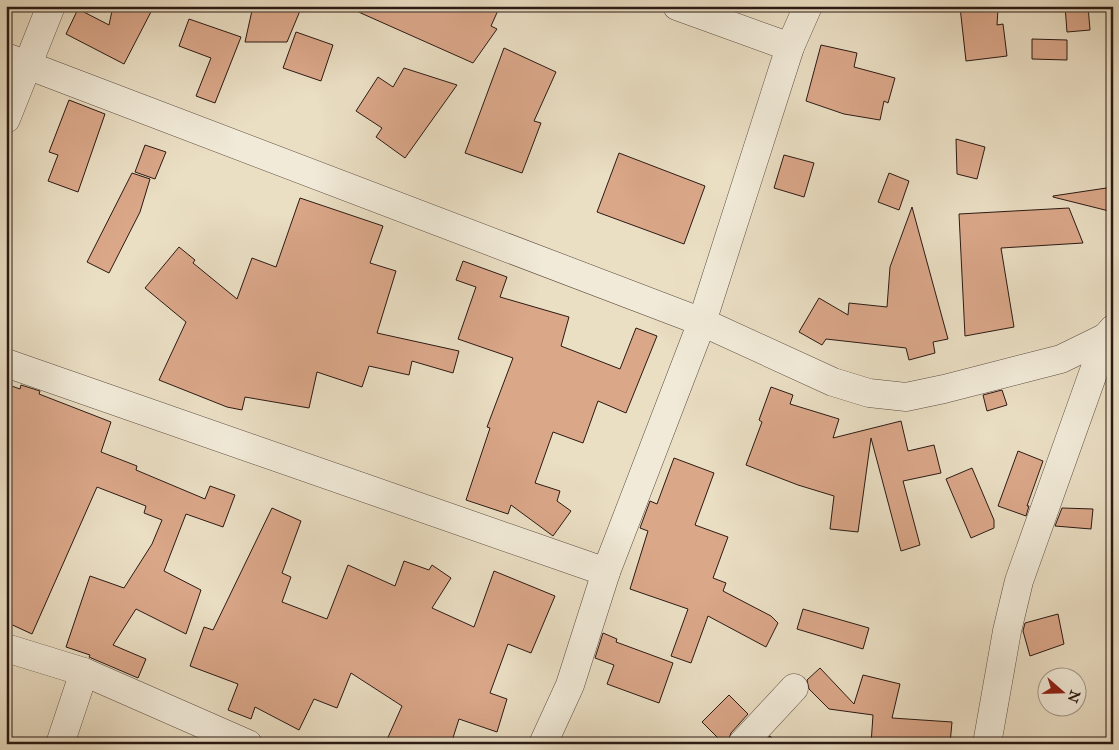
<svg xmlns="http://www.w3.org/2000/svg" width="1119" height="750" viewBox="0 0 1119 750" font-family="'IM FELL Great Primer',serif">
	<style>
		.building { fill: #daa789; stroke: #2b1a14 }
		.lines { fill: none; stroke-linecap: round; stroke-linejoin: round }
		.minor-casing { stroke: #5b4b40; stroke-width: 29 }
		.minor { stroke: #f1ead8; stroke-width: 28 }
	</style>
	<rect width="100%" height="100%" fill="#eadec3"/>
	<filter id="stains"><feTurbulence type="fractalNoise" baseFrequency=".004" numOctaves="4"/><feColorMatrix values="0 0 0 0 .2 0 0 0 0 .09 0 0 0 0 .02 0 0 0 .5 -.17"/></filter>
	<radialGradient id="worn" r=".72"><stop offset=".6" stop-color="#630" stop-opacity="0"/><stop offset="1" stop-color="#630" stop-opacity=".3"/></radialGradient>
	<!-- building -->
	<g class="building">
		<path d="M113,6H154L124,64L66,34L78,9L109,25Z"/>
		<path d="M253,6H302L287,42H245Z"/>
		<path d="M345,6H500L491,26L497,29L473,63Z"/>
		<path d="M1065,6H1088L1090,30L1067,32Z"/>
		<path d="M960,7L998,9L997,25L1003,24L1007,56L966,61Z"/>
		<path d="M189,19L241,37L215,103L196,96L211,58L179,46Z"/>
		<path d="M296,32L333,45L321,81L283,68Z"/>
		<path d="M1032,39L1067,40V60L1032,59Z"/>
		<path d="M821,45L857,53L854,67L895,78L888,103L884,101L880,120L844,114L806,101Z"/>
		<path d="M504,48L556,72L534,121L541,123L522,173L465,153Z"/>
		<path d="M404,68L457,85L405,158L376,137L382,128L356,111L378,77L393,87Z"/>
		<path d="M69,100L105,114L78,192L48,181L58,155L49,152Z"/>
		<path d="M956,139L985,147L977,179L957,174Z"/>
		<path d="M145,145L166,152L155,179L135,172Z"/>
		<path d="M619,153L705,186L684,244L597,212Z"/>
		<path d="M784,155L814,163L804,197L774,188Z"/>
		<path d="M132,173L150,179L140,212L109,273L87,262Z"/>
		<path d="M889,173L909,181L899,210L878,202Z"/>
		<path d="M1113,187V212L1053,197V196Z"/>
		<path d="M300,198L383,226L370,263L396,271L377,333L459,351L453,373L412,361L409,375L369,366L362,387L317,372L309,408L245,397L242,410L227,407L159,380L186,322L145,288L179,247L195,260L193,263L237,299L252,258L276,267Z"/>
		<path d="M912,207L948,339L933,342L935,353L909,360L906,348L826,339L822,345L799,332L819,298L848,315L849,303L887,307L890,267Z"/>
		<path d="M1069,208L1083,243L1001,248L1014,327L965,336L959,214Z"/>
		<path d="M463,261L507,277L500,297L569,317L561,346L620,369L636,328L657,336L626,413L598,401L583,443L553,432L535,483L560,491L557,501L571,511L553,536L511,505L508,514L466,500L490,428L487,427L513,358L458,339L476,287L456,280Z"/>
		<path d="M6,384L20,389L21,385L40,391L39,394L111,422L101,452L137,466L136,470L205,499L210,486L235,495L223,527L186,514L164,571L201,590L186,634L136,609L113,645L146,659L138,678L89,657L90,655L66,647L90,576L124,588L152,544L162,520L144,513L146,506L97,487L32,634L6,622Z"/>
		<path d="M771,387L793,395L790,404L839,419L833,438L901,421L908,451L934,445L941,473L903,481L920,545L901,551L871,438L858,532L830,529L834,496L798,485L746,465L762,422L759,420Z"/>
		<path d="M1002,390L1007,405L987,411L983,395Z"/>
		<path d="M1018,451L1043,461L1027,506H1029L1026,516L998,506Z"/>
		<path d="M674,458L714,473L695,525L728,537L713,578L726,583L723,591L771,616L778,623L766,647L708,616L691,663L671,656L688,609L630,589L648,531L640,528L650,501L657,504Z"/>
		<path d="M972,468L994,520V528L971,538L946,479Z"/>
		<path d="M272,508L301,521L282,573L291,577L282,602L327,619L348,565L395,586L404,561L429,570L432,565L451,578L432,608L474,627L494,571L555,596L531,653L508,644L490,693L507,699L497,732L459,719L451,744H385L402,706L351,673L337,708L314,699L299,730L255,707L251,719L228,710L238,684L190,666L204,627L213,630Z"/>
		<path d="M1062,508L1093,509L1091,529L1055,526Z"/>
		<path d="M803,609L869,628L863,649L797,629Z"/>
		<path d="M1058,614L1064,644L1030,656L1023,631L1025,623Z"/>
		<path d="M603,633L617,639L616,642L673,663L659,703L607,684L614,665L595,658Z"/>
		<path d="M820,668L854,704L863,675L900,684L892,718L952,722L950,744H871L873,715L829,709L809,689L807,680Z"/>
		<path d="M729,695L748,714L731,733L727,744H724L702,722Z"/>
		<path d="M770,736L778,744H764Z"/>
	</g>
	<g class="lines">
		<defs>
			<g id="minor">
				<path d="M677,6L790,47"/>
				<path d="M6,57L702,322L833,382L869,393L906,397L944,389L1061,359L1106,337"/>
				<path d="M6,119L51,6"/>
				<path d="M6,363L606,572"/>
				<path d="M6,648L84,672L248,744"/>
				<path d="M60,744L84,672"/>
				<path d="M543,744L570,685L606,572L702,322L790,47L808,6"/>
				<path d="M742,744L794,688"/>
				<path d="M987,744L1007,631L1019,581L1106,337L1113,329"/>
			</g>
		</defs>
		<!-- minor casing -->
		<use href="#minor" class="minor-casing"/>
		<!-- minor -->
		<use href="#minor" class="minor"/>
	</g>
	<!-- margin -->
	<rect width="1119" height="750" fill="none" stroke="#eadec3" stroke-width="25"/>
	<rect x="8" y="8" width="1104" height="735" fill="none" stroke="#2b1a14" stroke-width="2.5"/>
	<rect x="12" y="12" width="1094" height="725" fill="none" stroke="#2b1a14"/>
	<!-- north arrow -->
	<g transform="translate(1062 692) rotate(110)"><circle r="24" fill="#f1ead8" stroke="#a2978a"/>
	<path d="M0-4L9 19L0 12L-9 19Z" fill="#8f2418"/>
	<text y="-8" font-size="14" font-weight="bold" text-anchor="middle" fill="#2b1a14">N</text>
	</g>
	<rect width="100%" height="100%" filter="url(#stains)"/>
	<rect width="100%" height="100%" fill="url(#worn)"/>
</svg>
